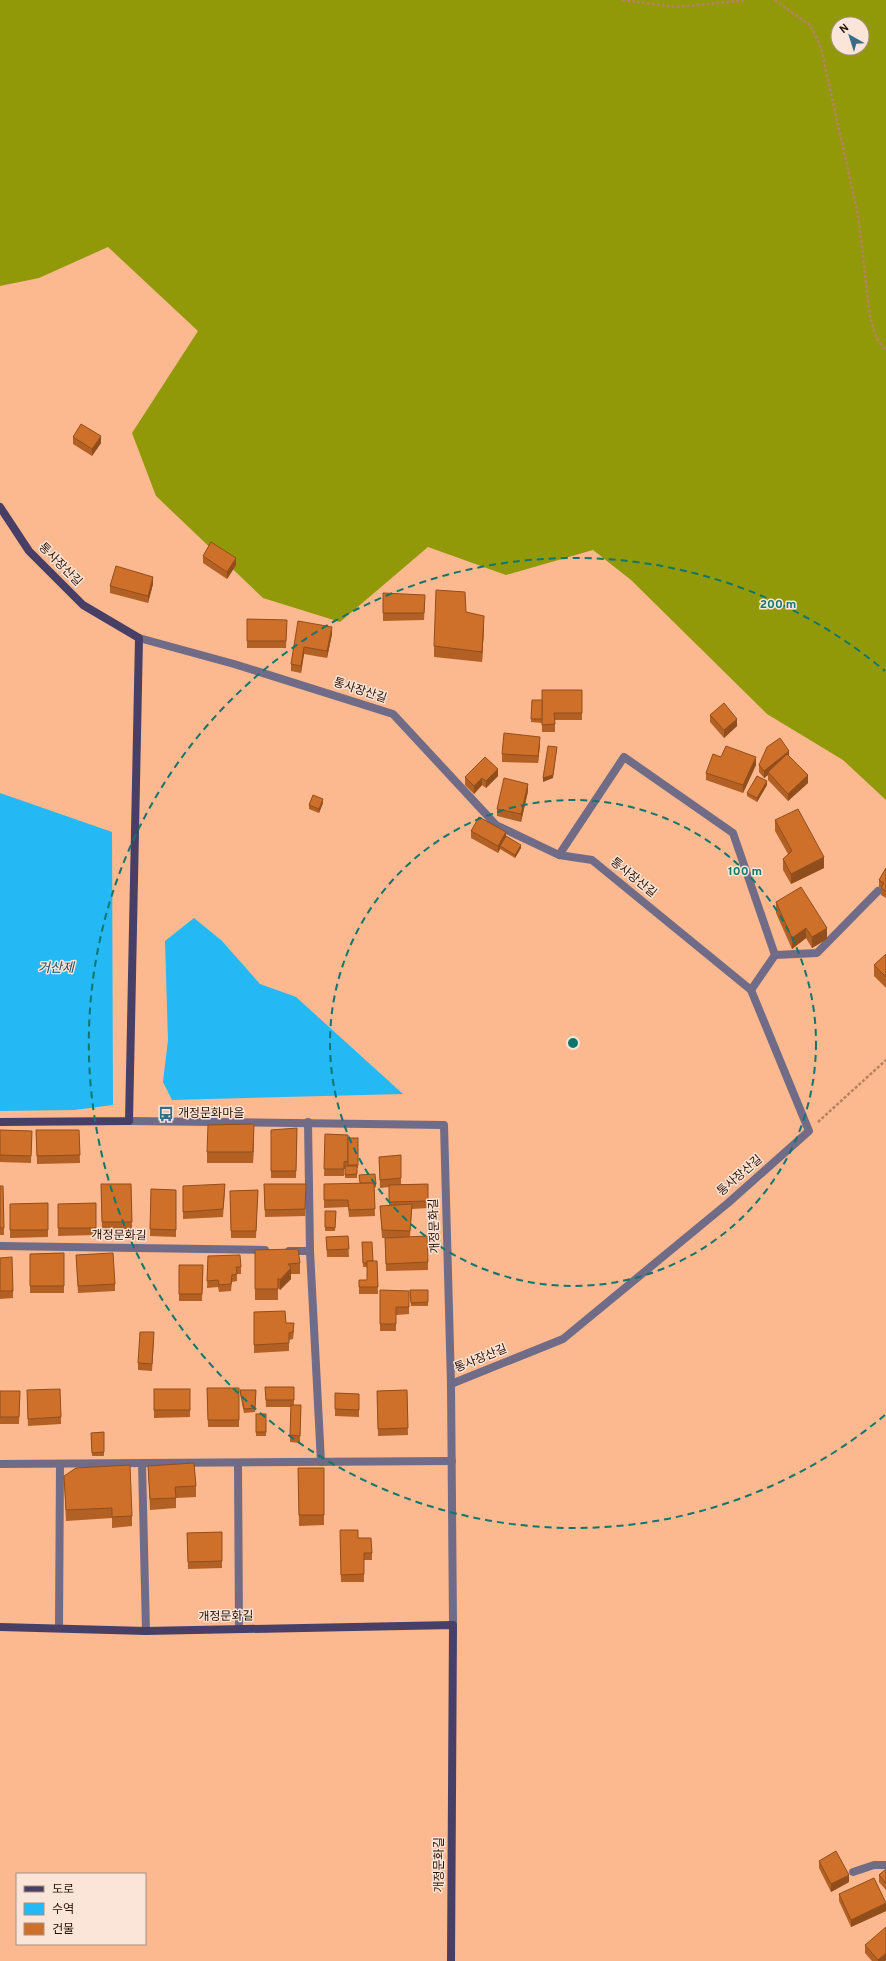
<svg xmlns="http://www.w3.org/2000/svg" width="886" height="1961" viewBox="0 0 886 1961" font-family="Overpass,'Noto Sans KR',sans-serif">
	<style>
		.forest { fill: #929908; fill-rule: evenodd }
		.water { fill: #24b8f5 }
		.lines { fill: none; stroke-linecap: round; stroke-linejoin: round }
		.path { stroke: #b68160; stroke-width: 2.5; stroke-dasharray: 3 2; stroke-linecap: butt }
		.lane { stroke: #706b87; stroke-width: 8 }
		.street { stroke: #706b87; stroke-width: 8 }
		.secondary { stroke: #483f67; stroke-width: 8 }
		.wall { fill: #b26024 }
		.shaded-wall { fill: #914e1d }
		.building { fill: #cf702a; stroke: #914e1d }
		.ring { fill: none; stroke: #0f766e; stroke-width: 2; stroke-dasharray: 7 5 }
		.labels { text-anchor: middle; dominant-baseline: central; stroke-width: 3; stroke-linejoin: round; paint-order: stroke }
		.street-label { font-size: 12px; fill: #281001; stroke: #fae5d8 }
		.poi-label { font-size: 12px; fill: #281001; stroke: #fae5d8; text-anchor: start }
		.water-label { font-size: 13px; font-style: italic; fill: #184e68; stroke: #fae5d8 }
		.centre { fill: #0f766e; stroke: #fae5d8; stroke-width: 2 }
		.ring-label { font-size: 12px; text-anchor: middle; font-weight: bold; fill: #0f766e; stroke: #fae5d8; stroke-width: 3; stroke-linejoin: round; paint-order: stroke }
	</style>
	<rect width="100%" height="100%" fill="#fcb88e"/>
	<!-- forest -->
	<path class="forest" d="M0,0H886V800L843,760L767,714L631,580L593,550L506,575L428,547L340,622L263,598L156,496L132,433L198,331L108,247L39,278L0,286ZM838,24H862V48H838Z"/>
	<!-- water -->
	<g class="water">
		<path d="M0,793L112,832L113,1105L74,1110L0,1111Z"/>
		<path d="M194,918L222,941L260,984L296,997L403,1094L172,1100L163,1082L168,1040L165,941Z"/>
	</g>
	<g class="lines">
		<!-- path -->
		<g class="path">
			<path d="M622,0L677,7L746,0"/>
			<path d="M775,0L811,26L821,48L858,215L870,317L876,337L886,351"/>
			<path d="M818,1122L886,1060"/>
		</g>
		<!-- lane -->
		<path class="lane" d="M853,1872L874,1865H886"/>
		<!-- street -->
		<g class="street">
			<path d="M139,638L234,664L393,714L496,825L559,855L592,860L751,990L809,1131L728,1203L563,1339L451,1384"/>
			<path d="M559,855L624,757L733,833L775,955"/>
			<path d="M751,990L775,955L817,953L878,891"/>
			<path d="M129,1121L444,1125L451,1384L453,1625"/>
			<path d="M308,1122L310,1251L321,1462"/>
			<path d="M0,1246L265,1250"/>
			<path d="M289,1251H310"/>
			<path d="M142,1463L146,1631"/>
			<path d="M238,1463L239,1629"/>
			<path d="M0,1464L452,1461"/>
			<path d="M59,1628L60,1464"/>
		</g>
		<!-- secondary -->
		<g class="secondary">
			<path d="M0,507L29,551L83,605L139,638L129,1121L0,1122"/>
			<path d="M0,1627L146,1631L453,1625L451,1961"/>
		</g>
	</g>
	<!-- wall -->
	<g class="wall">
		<path d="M73,437L101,443L92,456L73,444Z"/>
		<path d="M203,556L236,565L227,579L203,563Z"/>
		<path d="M153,584L148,603L110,593V586Z"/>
		<path d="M383,593L425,602L424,620L383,621Z"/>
		<path d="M466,612L484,627L482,662L434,657V646Z"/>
		<path d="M247,619L287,620L286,648H247Z"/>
		<path d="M298,621L332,634L327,658L304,654L301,673L291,671V664Z"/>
		<path d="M582,690V720H555V732H542V709V723L531,722L532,700H542Z"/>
		<path d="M710,715L737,726L724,738L710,722Z"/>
		<path d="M540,744L538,763L502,762V754Z"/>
		<path d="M789,756L808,783L788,801L768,780V775L764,778L759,772V765Z"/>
		<path d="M721,757L756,765L743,793L706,780V773Z"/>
		<path d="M498,776L486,788L482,785L474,794L465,785V777Z"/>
		<path d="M767,785L757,802L747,796V793Z"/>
		<path d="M528,791L521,822L497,816V809Z"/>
		<path d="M323,803L319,813L309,809V805Z"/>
		<path d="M775,820L824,868L791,884L783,870V859L788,854L775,831Z"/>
		<path d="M471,831L506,836L521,848L515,858L500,849L498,853L471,838Z"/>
		<path d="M886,868V898L881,895V888L879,887V880Z"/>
		<path d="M776,902L827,939L812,948L806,938L792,949L776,913Z"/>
		<path d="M886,954V988L874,976V965Z"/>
		<path d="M297,1128L296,1178H271V1130Z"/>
		<path d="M0,1130L32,1131L31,1163L0,1162Z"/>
		<path d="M36,1130H79L80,1163L37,1164Z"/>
		<path d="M325,1134L348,1138H358V1168H357V1178H345V1169H344V1176H324Z"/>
		<path d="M254,1135L253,1163H207V1152Z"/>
		<path d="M401,1155V1184H428V1208L412,1209L410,1237L428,1262V1270L386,1271L385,1238H382L380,1206H389V1187L380,1188L379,1157Z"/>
		<path d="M101,1184H131L132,1229L102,1230Z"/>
		<path d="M264,1184H306L305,1216L265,1217Z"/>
		<path d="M324,1184H376V1187L374,1188L375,1216L349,1217L348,1207L324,1208Z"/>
		<path d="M0,1186H3L4,1235H0Z"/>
		<path d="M183,1186L225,1191L223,1217L183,1219Z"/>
		<path d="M151,1189L176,1190V1237L150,1236Z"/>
		<path d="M258,1190L256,1238H231L230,1191Z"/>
		<path d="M48,1203V1237L10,1238V1204Z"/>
		<path d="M96,1203V1235L58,1236V1204Z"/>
		<path d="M325,1211H336L335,1231H325Z"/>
		<path d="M348,1236L349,1257H327L326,1237Z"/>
		<path d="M362,1242L373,1261H377L378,1294H359V1280H367V1267H363Z"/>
		<path d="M255,1250L300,1263V1274H291V1279L280,1290L278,1288V1300H255Z"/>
		<path d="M64,1253V1293H30V1254Z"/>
		<path d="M76,1255L115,1284V1291L78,1293Z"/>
		<path d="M208,1256L241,1267V1274H237V1281L232,1282L231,1291L219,1292L218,1287L207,1288Z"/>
		<path d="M0,1258L13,1291V1298L0,1299Z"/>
		<path d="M179,1265H203L202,1301H179Z"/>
		<path d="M380,1290L409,1291V1314L396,1315V1331H380Z"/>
		<path d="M410,1290H428V1306H411Z"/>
		<path d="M254,1312L294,1330L293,1339L289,1340V1351L254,1353Z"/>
		<path d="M154,1339L152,1371L138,1370V1363Z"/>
		<path d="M265,1387H294V1405H301L300,1443L290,1442L291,1407H266Z"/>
		<path d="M207,1388H239V1427H208Z"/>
		<path d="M154,1389H190V1417L154,1418Z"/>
		<path d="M240,1390H256L255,1412L244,1413L240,1394Z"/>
		<path d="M407,1390L408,1435L378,1436L377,1391Z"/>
		<path d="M0,1391H20L19,1424H0Z"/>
		<path d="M335,1393L359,1394V1417L335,1416Z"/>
		<path d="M27,1398L61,1417V1424L28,1426Z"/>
		<rect x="256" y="1414" width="10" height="22"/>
		<path d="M104,1432V1456H92L91,1433Z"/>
		<path d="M148,1466L196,1486V1497L176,1498V1508L150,1510Z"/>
		<path d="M298,1468H324V1525L299,1526Z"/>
		<path d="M64,1476L132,1516V1526L112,1528V1518L66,1521Z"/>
		<path d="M340,1530L358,1538L372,1553V1560H364V1582H341Z"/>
		<path d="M222,1532V1568L188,1569L187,1533Z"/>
		<path d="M819,1861L849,1882L831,1892L819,1868Z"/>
		<path d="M886,1869V1890L879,1882V1875Z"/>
		<path d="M839,1894L886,1911L851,1927L839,1901Z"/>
		<path d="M865,1945L886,1960L885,1961H872L865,1953Z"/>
	</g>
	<!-- shaded-wall -->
	<g class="shaded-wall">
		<path d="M101,436V443L92,456V449Z"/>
		<path d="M236,558V565L227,579V572Z"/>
		<path d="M153,577V584L148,603V596Z"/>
		<path d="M484,616V627L482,662V652Z"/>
		<path d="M332,627V634L327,658V651Z"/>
		<path d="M304,647V654L301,673V666Z"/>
		<path d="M737,719V726L724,738V730Z"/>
		<path d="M540,737V744L538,763V756Z"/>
		<path d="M557,747L553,778L543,782V778Z"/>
		<path d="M789,751V758L768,772V775L764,778V771Z"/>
		<path d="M756,757V765L743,793V785Z"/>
		<path d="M498,769V776L486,788V781Z"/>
		<path d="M808,775V783L788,801V794Z"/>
		<path d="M482,778V785L474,794V786Z"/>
		<path d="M767,781V785L757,802V798Z"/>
		<path d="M528,784V791L521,822V814Z"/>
		<path d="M323,799V803L319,813V809Z"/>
		<path d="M506,832V839L500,846V849L498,853V846Z"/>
		<path d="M521,845V848L515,858V855Z"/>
		<path d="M824,857V868L791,884V874Z"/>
		<path d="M806,928V938L792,949V938Z"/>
		<path d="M827,928V939L812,948V937Z"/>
		<path d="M254,1124V1135L253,1163V1152Z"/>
		<path d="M291,1268V1279L280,1290V1280Z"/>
		<path d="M849,1875V1882L831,1892V1884Z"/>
		<path d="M886,1903V1911L851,1927V1920Z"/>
		<path d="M886,1953V1960L885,1961H878V1960Z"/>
	</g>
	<!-- building -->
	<g class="building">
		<path d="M81,424L101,436L92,449L73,437Z"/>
		<path d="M211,542L236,558L227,572L203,556Z"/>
		<path d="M116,566L153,577L148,596L110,586Z"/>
		<path d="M436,590L465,592L466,612L484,616L482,652L434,646Z"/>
		<path d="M383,593L425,595L424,613H383Z"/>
		<path d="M247,619L287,620L286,641H247Z"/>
		<path d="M298,621L332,627L327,651L304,647L301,666L291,664Z"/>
		<path d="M542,690H582V713H554L555,724L542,725Z"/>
		<path d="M532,700H542V719H531Z"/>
		<path d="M724,703L737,719L724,730L710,715Z"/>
		<path d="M504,733L540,737L538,756L502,754Z"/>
		<path d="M780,738L789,751L764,771L759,765L767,747Z"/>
		<path d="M548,746L557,747L553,775L543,778Z"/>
		<path d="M726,746L756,757L743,785L706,773L713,754L721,757Z"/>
		<path d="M787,754L808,775L788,794L768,772Z"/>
		<path d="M485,757L498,769L486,781L482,778L474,786L465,777Z"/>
		<path d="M757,776L767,781L757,798L747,793Z"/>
		<path d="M504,778L528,784L521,814L497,809Z"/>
		<path d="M313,795L323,799L319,809L309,805Z"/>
		<path d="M798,809L824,857L791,874L783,859L792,851L775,820Z"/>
		<path d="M479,817L506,832L498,846L471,831Z"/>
		<path d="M506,836L521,845L515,855L500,846Z"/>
		<path d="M886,868V891L881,888L884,883L879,880Z"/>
		<path d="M801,887L827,928L812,937L806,928L792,938L776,902Z"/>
		<path d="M886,954V977L874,965Z"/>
		<path d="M254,1124L253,1152H207L208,1125Z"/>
		<path d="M297,1128L296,1171H271V1130Z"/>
		<path d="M0,1130L32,1131L31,1156L0,1155Z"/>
		<path d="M36,1130H79L80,1155L37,1156Z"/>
		<path d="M325,1134L348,1135V1161L344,1162V1169H324Z"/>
		<rect x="348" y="1138" width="10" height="27"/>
		<path d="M401,1155V1178L380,1180L379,1157Z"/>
		<path d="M345,1166H357V1174L345,1175Z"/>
		<path d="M375,1174L376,1184H374V1183H360L359,1175Z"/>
		<path d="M374,1183L375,1209L349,1210L348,1200H324V1184Z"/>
		<path d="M101,1184H131L132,1222H102Z"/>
		<path d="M225,1184L223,1209L183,1212V1186Z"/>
		<path d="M264,1184H306L305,1209L265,1210Z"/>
		<path d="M428,1184V1201L389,1202V1185Z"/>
		<path d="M0,1186H3L4,1228H0Z"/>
		<path d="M151,1189L176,1190V1230L150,1229Z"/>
		<path d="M258,1190L256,1231H231L230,1191Z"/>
		<path d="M48,1203V1230H10V1204Z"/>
		<path d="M96,1203V1228H58V1204Z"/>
		<path d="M412,1204L410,1231L382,1230L380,1206Z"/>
		<path d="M325,1211H336L335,1228L325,1227Z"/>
		<path d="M348,1236L349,1249L327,1250L326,1237Z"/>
		<path d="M427,1236L428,1262L386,1264L385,1238Z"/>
		<path d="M362,1242H372L373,1261H367V1263H363Z"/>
		<path d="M298,1249L300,1263L288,1264L291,1268L280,1280L278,1278V1289H255V1250Z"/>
		<path d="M64,1253V1286H30V1254Z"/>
		<path d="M113,1253L115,1284L78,1286L76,1255Z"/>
		<path d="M240,1255L241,1267H236L237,1274L232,1275L231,1284L219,1285L218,1280L207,1281L208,1256Z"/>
		<path d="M12,1257L13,1291H0V1258Z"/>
		<path d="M367,1261H377L378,1287H359V1280H367Z"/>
		<path d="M179,1265H203L202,1294H179Z"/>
		<path d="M380,1290L409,1291V1307H396V1324H380Z"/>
		<path d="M410,1290H428V1302L411,1303Z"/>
		<path d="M285,1311L286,1323H294L293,1332L289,1333V1343L254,1345V1312Z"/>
		<path d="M140,1332H154L152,1364L138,1363Z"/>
		<path d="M265,1387H294V1400H266Z"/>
		<path d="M207,1388H239V1420H208Z"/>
		<path d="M60,1389L61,1417L28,1419L27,1390Z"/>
		<rect x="154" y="1389" width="36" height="21"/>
		<path d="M240,1390H256L255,1408L244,1409Z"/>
		<path d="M407,1390L408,1428L378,1429L377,1391Z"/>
		<path d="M0,1391H20L19,1417H0Z"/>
		<path d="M335,1393L359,1394V1410L335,1409Z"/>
		<path d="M291,1405H301L300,1436L290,1435Z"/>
		<rect x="256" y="1414" width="10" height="18"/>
		<path d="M104,1432V1452L92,1453L91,1433Z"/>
		<path d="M194,1463L196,1486L175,1487L176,1498L150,1499L148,1466Z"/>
		<path d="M130,1465L132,1516L112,1517V1508L66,1510L64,1476L76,1468Z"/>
		<path d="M298,1468H324V1515H299Z"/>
		<path d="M340,1530H358V1538H371L372,1553H364V1574L341,1575Z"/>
		<path d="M222,1532V1561L188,1562L187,1533Z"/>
		<path d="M836,1851L849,1875L831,1884L819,1861Z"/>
		<path d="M886,1869V1883L879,1875Z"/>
		<path d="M874,1878L886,1903L851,1920L839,1894Z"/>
		<path d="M886,1927V1953L878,1960L865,1945Z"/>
	</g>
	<!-- distance rings -->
	<g class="ring">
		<circle cx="573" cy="1043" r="243"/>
		<path d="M885 1415A485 485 0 1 1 885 671"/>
	</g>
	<!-- icons -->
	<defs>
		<symbol id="bus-bare" viewBox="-9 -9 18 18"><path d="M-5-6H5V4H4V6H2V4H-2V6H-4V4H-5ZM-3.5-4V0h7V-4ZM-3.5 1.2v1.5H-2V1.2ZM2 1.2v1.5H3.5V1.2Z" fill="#376d89" stroke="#fae5d8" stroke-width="2.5" paint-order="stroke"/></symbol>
	</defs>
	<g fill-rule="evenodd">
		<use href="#bus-bare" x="155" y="1103" width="22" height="22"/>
	</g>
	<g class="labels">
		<!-- street labels -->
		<g class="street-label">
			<text transform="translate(60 565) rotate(45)">통사장산길</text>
			<text transform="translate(360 691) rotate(18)">통사장산길</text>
			<text transform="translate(633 878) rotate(39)">통사장산길</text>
			<text transform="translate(740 1176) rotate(-41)">통사장산길</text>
			<text transform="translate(435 1226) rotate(-92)">개정문화길</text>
			<text transform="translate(119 1236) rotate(1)">개정문화길</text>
			<text transform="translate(481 1359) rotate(-22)">통사장산길</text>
			<text transform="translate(226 1617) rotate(-1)">개정문화길</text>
			<text transform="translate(440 1865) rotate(-90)">개정문화길</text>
		</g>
		<!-- poi labels -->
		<g class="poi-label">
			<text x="178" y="1114">개정문화마을</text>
		</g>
		<!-- water labels -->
		<g class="water-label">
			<text x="56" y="969">거산제</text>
		</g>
	</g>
	<circle cx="573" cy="1043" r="6" class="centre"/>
	<g class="ring-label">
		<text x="778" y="608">200 m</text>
		<text x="745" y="875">100 m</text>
	</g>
	<!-- legend -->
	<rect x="16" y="1873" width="130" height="72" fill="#fae5d8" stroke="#a69082"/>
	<rect x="24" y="1886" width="20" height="6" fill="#483f67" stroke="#a69082"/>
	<text x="52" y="1893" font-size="12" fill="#281001">도로</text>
	<rect x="24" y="1903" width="20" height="12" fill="#24b8f5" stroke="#a69082"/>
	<text x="52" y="1913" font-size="12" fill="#281001">수역</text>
	<rect x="24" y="1923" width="20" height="12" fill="#cf702a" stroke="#a69082"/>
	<text x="52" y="1933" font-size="12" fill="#281001">건물</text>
	<!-- north arrow -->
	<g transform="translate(850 36) rotate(321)"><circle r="19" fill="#fae5d8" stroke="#a69082"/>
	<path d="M0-3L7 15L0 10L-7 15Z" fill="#376d89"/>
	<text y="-6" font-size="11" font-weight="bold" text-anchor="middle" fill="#281001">N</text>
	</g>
</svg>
